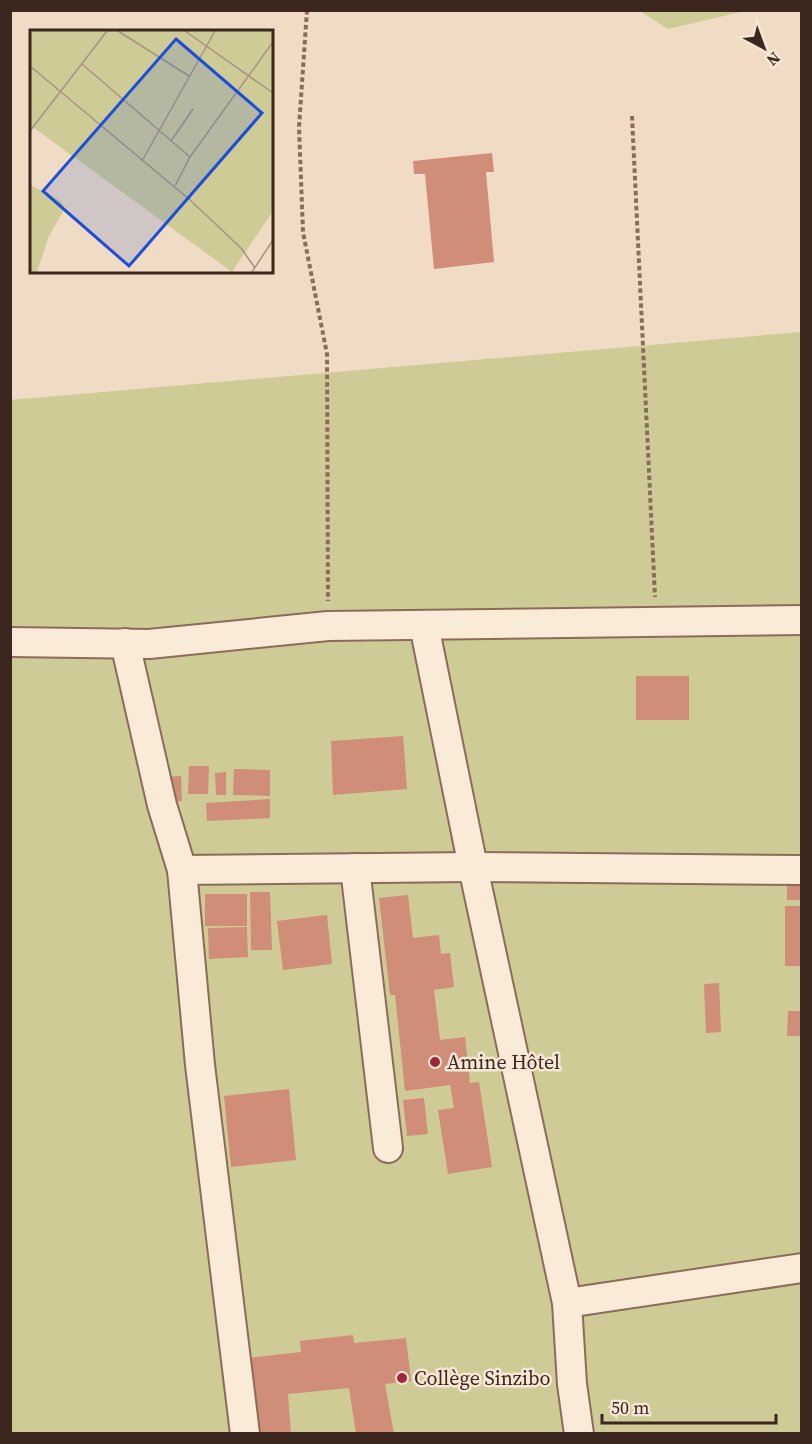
<svg xmlns="http://www.w3.org/2000/svg" width="812" height="1444" viewBox="0 0 812 1444" font-family="'Source Serif 4',serif">
	<style>
		.green { fill: #cfcb97 }
		.building { fill: #d08d78 }
		.lines { fill: none; stroke-linecap: round; stroke-linejoin: round }
		.minor-casing { stroke: #8c6b59; stroke-width: 32 }
		.path { stroke: #8c6b59; stroke-width: 4; stroke-dasharray: 4.5 3; stroke-linecap: butt }
		.minor { stroke: #faead8; stroke-width: 28 }
		.poi-dot { fill: #9e263d; stroke: #f7e7d4; stroke-width: 2 }
		.labels { text-anchor: middle; dominant-baseline: central; stroke-width: 5; stroke-linejoin: round; paint-order: stroke }
		.poi-label { font-size: 20px; fill: #3b271e; stroke: #f7e7d4; text-anchor: start }
		.inset-road { fill: none; stroke: #a89382; stroke-width: 1.5 }
		.view { fill: #1d4ed8; fill-opacity: 0.15; stroke: #1d4ed8; stroke-width: 3 }
		.inset-edge { fill: none; stroke: #3b271e; stroke-width: 3 }
	</style>
	<rect width="100%" height="100%" fill="#f0dbc4"/>
	<!-- green -->
	<g class="green">
		<path d="M640,11H745L668,29Z"/>
		<path d="M801,332V1433H11L10,400Z"/>
	</g>
	<!-- building -->
	<g class="building">
		<path d="M492,153L494,172H486L494,262L434,269L425,174H414L413,161Z"/>
		<rect x="636" y="676" width="53" height="44"/>
		<path d="M403,736L407,789L333,795L331,741Z"/>
		<path d="M189,766H209L208,794H188Z"/>
		<path d="M234,769L270,770V796L233,795Z"/>
		<path d="M226,772V795H216L215,773Z"/>
		<path d="M181,776L182,801L166,802L164,777Z"/>
		<path d="M270,799V818L207,821L206,803Z"/>
		<rect x="787" y="881" width="15" height="19"/>
		<path d="M250,892H270L272,950H251Z"/>
		<rect x="205" y="894" width="42" height="32"/>
		<path d="M408,895L413,938L439,935L441,954L450,953L454,987L434,990L440,1040L465,1037L470,1083L479,1082L492,1167L448,1174L438,1110L454,1108L450,1085L405,1091L395,995H390L379,898Z"/>
		<rect x="785" y="906" width="17" height="60"/>
		<path d="M327,915L332,964L283,970L277,921Z"/>
		<path d="M247,927L248,957L209,959L208,928Z"/>
		<path d="M719,983L721,1032L706,1033L704,984Z"/>
		<path d="M788,1011H802V1036H787Z"/>
		<path d="M289,1089L296,1160L231,1167L224,1096Z"/>
		<path d="M424,1098L428,1134L407,1136L403,1100Z"/>
		<path d="M353,1335L354,1343L406,1338L411,1381L385,1384L394,1434H356L349,1388L288,1394L291,1434H254L248,1358L301,1352L300,1341Z"/>
	</g>
	<g class="lines">
		<defs>
			<g id="minor">
				<path d="M424,625L473,867L567,1303L572,1384L579,1434"/>
				<path d="M10,642L149,644L328,626L802,620"/>
				<path d="M125,643L162,805L182,870L200,1065L245,1434"/>
				<path d="M355,868L388,1148"/>
				<path d="M182,870L473,867L802,870"/>
				<path d="M567,1303L802,1268"/>
			</g>
		</defs>
		<!-- minor casing -->
		<use href="#minor" class="minor-casing"/>
		<!-- path -->
		<g class="path">
			<path d="M307,10L299,127L303,232L327,354L328,601"/>
			<path d="M632,116L655,597"/>
		</g>
		<!-- minor -->
		<use href="#minor" class="minor"/>
	</g>
	<!-- markers -->
	<g class="poi-dot">
		<circle cx="435" cy="1062" r="6"/>
		<circle cx="402" cy="1378" r="6"/>
	</g>
	<g class="labels">
		<!-- poi labels -->
		<g class="poi-label">
			<text x="447" y="1062">Amine Hôtel</text>
			<text x="414" y="1378">Collège Sinzibo</text>
		</g>
	</g>
	<!-- overview -->
	<g transform="translate(30 30)">
		<rect width="243" height="243" fill="#f0dbc4"/>
		<path d="M0,1H243V181L202,242L0,95ZM0,155L31,171L34,180L19,206L7,242H0Z" fill="#cfcb97"/>
		<path class="inset-road" d="M88,1L159,46M155,1L243,63M52,34L160,127M0,36L160,170L211,218L225,238M0,101L77,1M141,111L163,79M112,131L185,1M145,156L160,127L243,12M222,242L243,210"/>
		<path class="view" d="M146,9L232,83L99,236L13,161Z"/>
		<rect width="243" height="243" class="inset-edge"/>
	</g>
	<!-- border -->
	<rect width="812" height="1444" fill="none" stroke="#3b271e" stroke-width="24"/>
	<!-- north arrow -->
	<g transform="translate(764 48) rotate(139)" stroke="#f7e7d4" stroke-width="4.5" paint-order="stroke">
	<path d="M0-4.5L10 22L0 15L-10 22Z" fill="#3b271e"/>
	<text y="-9" font-size="16" font-weight="bold" text-anchor="middle" fill="#3b271e">N</text>
	</g>
	<!-- scale -->
	<path d="M602 1414v9h174v-9" fill="none" stroke="#3b271e" stroke-width="3"/>
	<text x="611" y="1414" font-size="18" fill="#3b271e" stroke="#f7e7d4" stroke-width="4.5" paint-order="stroke">50 m</text>
</svg>
